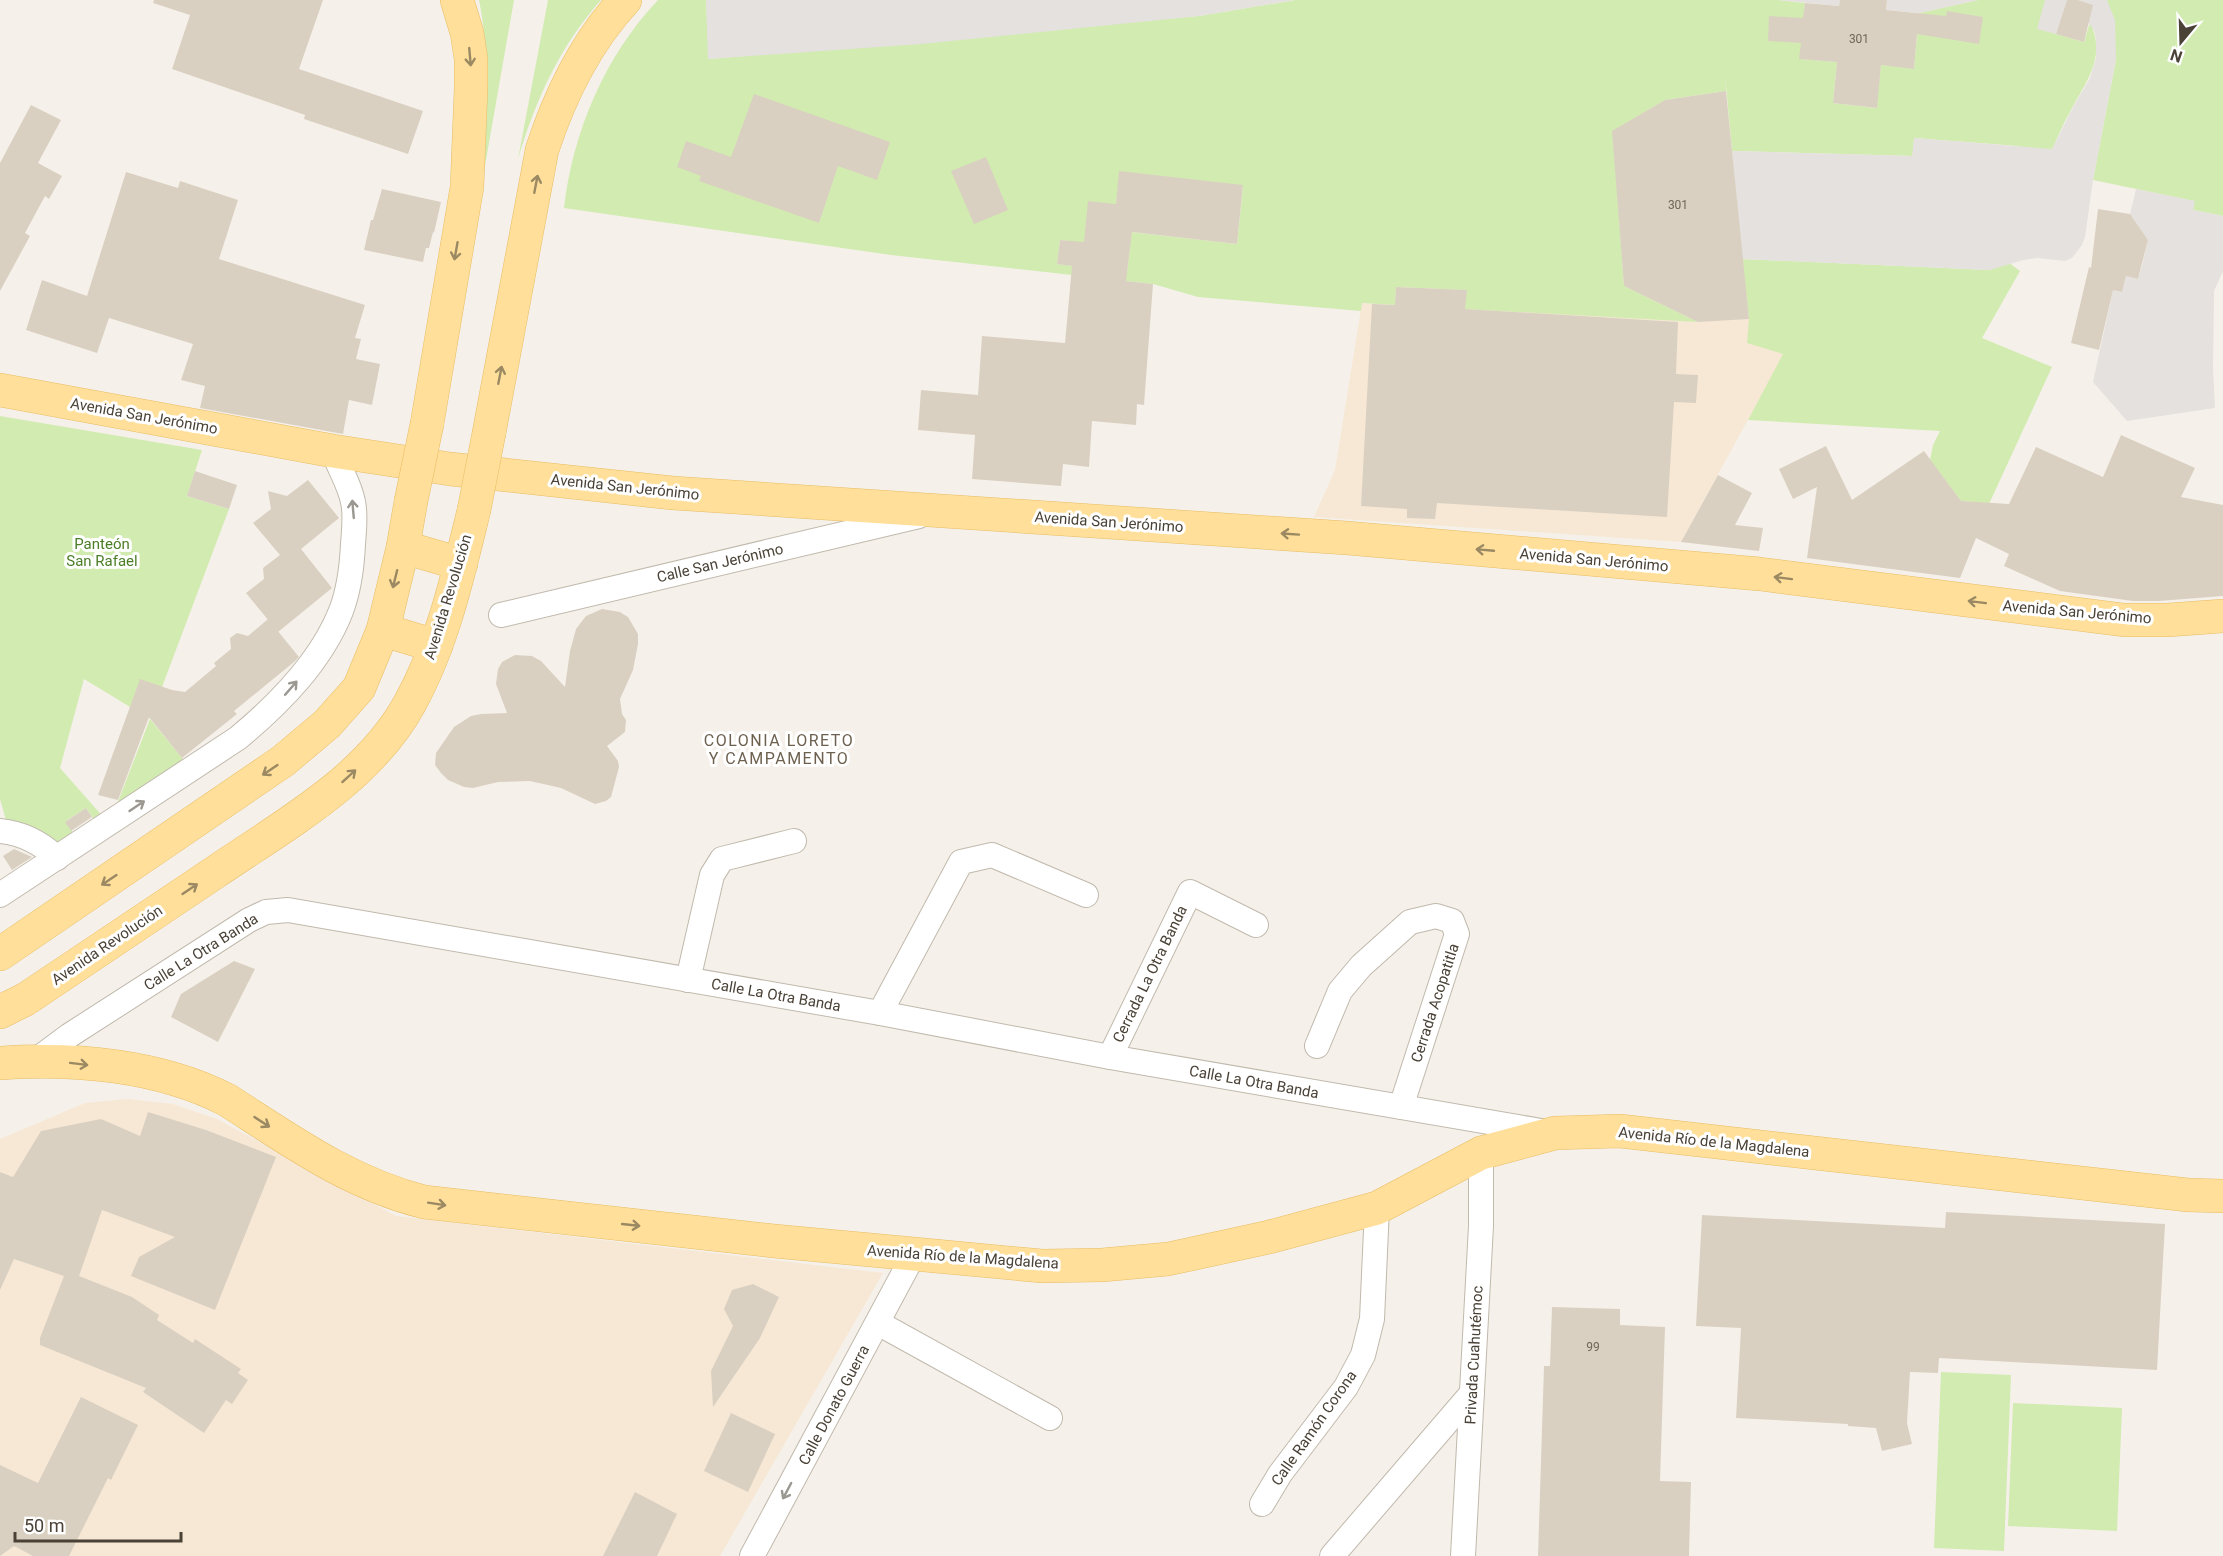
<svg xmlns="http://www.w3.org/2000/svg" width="2223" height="1556" viewBox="0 0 2223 1556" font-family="Roboto,sans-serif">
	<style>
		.commercial { fill: #f7e8d5 }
		.green { fill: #d2ebb1; fill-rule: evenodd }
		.parking { fill: #e4e1de }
		.building { fill: #dad0c1 }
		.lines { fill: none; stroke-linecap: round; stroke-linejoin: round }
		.street-casing { stroke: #c1b9ac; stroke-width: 26 }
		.primary-casing { stroke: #e8bd65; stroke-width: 34 }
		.street { stroke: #fff; stroke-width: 24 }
		.primary { stroke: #ffdf99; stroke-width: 33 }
		.primary-bridge-casing { stroke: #e8bd65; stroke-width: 34; stroke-linecap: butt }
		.primary-bridge { stroke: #ffdf99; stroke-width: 33 }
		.oneway { stroke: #9b8963 }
		.oneway2 { stroke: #9b9791 }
		.labels { text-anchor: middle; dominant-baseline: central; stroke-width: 6; stroke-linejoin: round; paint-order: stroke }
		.number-label { font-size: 12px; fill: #6e665a }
		.street-label { font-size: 15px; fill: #4a4237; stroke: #fff }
		.park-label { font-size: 15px; fill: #4b7e27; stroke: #fff }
		.neighbourhood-label { font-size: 16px; letter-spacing: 1.5px; fill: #6d604e; stroke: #fff }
	</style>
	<rect width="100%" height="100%" fill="#f5f1ea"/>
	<!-- commercial -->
	<g class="commercial">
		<path d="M1396,287L1467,290L1466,309L1749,319L1784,354L1681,542L1314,517L1335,470L1362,303L1395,305Z"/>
		<path d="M128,1099L173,1104L217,1119L396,1216L883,1273L720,1556H0V1139L85,1103Z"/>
	</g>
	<!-- green -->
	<g class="green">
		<path d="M479,0H514L483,177C484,119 491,57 479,0Z"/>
		<path d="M548,0H601C560,46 535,101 518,159Z"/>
		<path d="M658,0H706L709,59L1199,16L1295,0H1778L1805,3L1800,59L1837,62L1833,103L1876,108L1881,65L1914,68L1919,13L1978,0H2045L2056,34L2084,42L2090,22C2106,56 2088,79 2072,108C2062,126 2054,144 2047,163L2018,146L1914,138L1913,156L1732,151L1725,75L1726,91L1665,100L1613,131L1624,286L1698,322L1465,309L1466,290L1396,287L1395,305L1362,303L1361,311L1198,297L1153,284L891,255L564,208C573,131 605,56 658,0ZM1120,172L1243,186L1237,244L1113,230ZM1060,240L1130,248L1127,272L1057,264Z"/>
		<path d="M2107,0H2223V216L2193,210L2194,201L2093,180L2116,59Z"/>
		<path d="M1742,259L1990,270L2008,262L2020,271L1982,338L2052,367L1989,504L1961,501L1930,460L1933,445L1940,431L1748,420L1783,354L1747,343L1749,319Z"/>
		<path d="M0,416L202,450L187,496L229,509L150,719L187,764L114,812L150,719L84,679L60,768L105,819L97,824L86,808L66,821L76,838L58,849L8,827L0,799Z"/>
		<path d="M1941,1372L2011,1375L2004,1551L1934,1548Z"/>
		<path d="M2013,1403L2122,1408L2117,1531L2008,1526Z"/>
	</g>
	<!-- parking -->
	<g class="parking">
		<path d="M706,0H1295L1199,16L921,44L708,59Z"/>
		<path d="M1778,0H1840L1839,6Z"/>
		<path d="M1887,0H1978L1919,13L1886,10Z"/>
		<path d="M2045,0H2067L2056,34L2037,29Z"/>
		<path d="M2078,0H2107L2115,20L2116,59L2093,180L2085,237L2082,245L2072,258L2065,261L2037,258L2023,260L1990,270L1742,259L1732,151L1912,156L1914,138L2052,149L2073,107L2090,78L2096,58V39L2094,30L2087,21L2092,5Z"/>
		<path d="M2136,189L2195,201L2193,210L2223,216V271L2214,291L2213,369L2215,408L2127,421L2093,382L2113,290L2122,292L2126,276L2138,279L2142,266L2148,240L2130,214Z"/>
	</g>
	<!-- building -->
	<g class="building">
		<path d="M154,0H323L299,69L423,111L408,154L304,119L305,115L172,69L190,15L153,3Z"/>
		<path d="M1840,0H1887L1886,10L1946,16L1947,11L1983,17L1979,44L1917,34L1914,69L1881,65L1877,108L1833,103L1837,62L1799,59L1801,43L1768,41L1769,16L1803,18L1805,3L1839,6Z"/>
		<path d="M2067,0H2078L2093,5L2084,42L2056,34Z"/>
		<path d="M1726,91L1749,319L1698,322L1624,286L1612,131L1665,100Z"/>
		<path d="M754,94L890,142L877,180L838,166L819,223L699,181L701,176L677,167L686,141L731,157Z"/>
		<path d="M31,105L61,120L38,163L62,176L49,199L45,196L25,233L30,236L0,291V163Z"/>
		<path d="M986,157L1008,210L974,224L951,171Z"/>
		<path d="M1119,171L1243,185L1237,244L1132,232L1126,281L1153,284L1144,405L1137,404L1136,425L1092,421L1089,467L1063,464L1061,486L972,479L975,435L918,430L921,390L978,395L982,336L1065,343L1072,266L1057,264L1060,240L1084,242L1088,201L1116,204Z"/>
		<path d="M126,172L178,188L180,181L238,200L219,259L365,305L355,338L361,339L356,359L380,364L372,405L349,400L343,434L200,408L205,386L181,380L193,344L109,318L97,353L26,330L42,280L87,296Z"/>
		<path d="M382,189L441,202L434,233L433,232L429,248H426L423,262L364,250L371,220H373Z"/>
		<path d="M2098,209L2130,214L2148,240L2138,279L2126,276L2122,292L2113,290L2099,350L2071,343L2089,267L2091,268Z"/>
		<path d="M1396,287L1467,290L1465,309L1678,322L1676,374L1698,375L1696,403L1674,402L1667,517L1437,503L1435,519L1407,518V509L1361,506L1372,304L1395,305Z"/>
		<path d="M2121,435L2195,468L2181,497L2223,505V596L2159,601H2133L2060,591L2004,566L2009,554L1976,538L1960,578L1807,558L1817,487L1793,499L1779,469L1826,446L1852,500L1924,451L1961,501L2009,504L2036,447L2103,477Z"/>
		<path d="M195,471L237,485L229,509L187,496Z"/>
		<path d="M1718,475L1752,493L1735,525L1763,528L1759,551L1681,542Z"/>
		<path d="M308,480L339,518L301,549L332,588L278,632L246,593L264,579L263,568L280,555L253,523L271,509L268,491L287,496Z"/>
		<path d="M602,609L620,612L628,617L638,634V644L633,670L620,699L622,714L626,720L625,732L607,746L618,761L619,767L611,797L606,801L595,804L561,788L530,781L498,782L473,788L464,787L448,780L441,773L435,765L436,753L454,727L471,716L481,714L507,713L496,684L498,669L502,662L515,655L532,656L541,661L565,687L570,651L576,629L586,616Z"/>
		<path d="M268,619L299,657L294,662L234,711L237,714L182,758L149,717L118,800L98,795L140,679L172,690L185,692L216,666L214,663L231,649L230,638L237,633L248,636Z"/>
		<path d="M86,808L92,817L71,831L65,822Z"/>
		<path d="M14,849L32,857L12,870L3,856Z"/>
		<path d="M234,961L255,969L218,1042L171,1017L181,994Z"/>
		<path d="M148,1112L206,1130L276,1157L215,1310L131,1276L139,1257L175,1237L102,1210L79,1276L132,1297L159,1315L157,1320L193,1343L195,1339L241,1369L238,1373L248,1380L232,1404L226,1400L204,1433L143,1392L146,1388L40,1345V1338L64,1276L14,1259L0,1290V1172L13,1177L41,1131L101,1119L140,1136Z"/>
		<path d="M1946,1212L2165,1224L2157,1370L1939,1358L1938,1373L1910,1372L1907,1423L1912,1444L1882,1451L1876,1428L1848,1426V1424L1736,1418L1741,1328L1696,1326L1702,1215L1945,1228Z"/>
		<path d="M753,1284L779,1297L760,1338L713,1407L711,1371L733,1326L724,1309L732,1290Z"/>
		<path d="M1552,1307L1620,1309V1325L1665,1327L1660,1481L1691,1482L1689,1556H1538L1544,1366H1550Z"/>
		<path d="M81,1397L138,1425L111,1480L108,1478L69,1556H33L14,1546L0,1556V1465L38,1483Z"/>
		<path d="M731,1413L775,1434L748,1492L704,1471Z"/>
		<path d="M635,1492L677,1514L657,1556H603Z"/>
	</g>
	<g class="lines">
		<defs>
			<g id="street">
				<path d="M501,615L919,516"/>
				<path d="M0,831C21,833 41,843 57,858"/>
				<path d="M0,895L238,738C279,704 321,662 341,611C349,590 352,566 353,544C354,531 356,515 353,502C350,485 339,468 333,451"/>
				<path d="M688,980L712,875L722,859L794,841"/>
				<path d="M880,1013L961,862L992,855L1086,895"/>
				<path d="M1317,1046L1340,991L1361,966L1410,922L1436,916L1452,921L1457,934L1401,1107"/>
				<path d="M1110,1057L1190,892L1256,925"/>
				<path d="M35,1061L70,1035L249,920L266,912L288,910L880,1013L1110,1057L1547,1132"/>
				<path d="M878,1323L1050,1418"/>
				<path d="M1262,1504L1280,1474L1346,1387L1363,1355L1372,1319L1377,1208"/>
				<path d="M752,1556L914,1254"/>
				<path d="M1332,1556L1472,1393"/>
				<path d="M1463,1556L1481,1226V1153"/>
			</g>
			<g id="primary">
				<path d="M0,390L333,451L450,469L673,493L1347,538L1554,556L1760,574L2124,620H2168L2223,616"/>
				<path d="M427,424L467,187L471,88V59L467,33L457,0"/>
				<path d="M489,433L542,150C560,95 585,43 625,0"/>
				<path d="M403,547L461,564"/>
				<path d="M383,630L436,646"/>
				<path d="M0,954L283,761L327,724L359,688L383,630L403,547L411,501"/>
				<path d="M0,1012L26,999C89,957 151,915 214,873C284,825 368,780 410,703C443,643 458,575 474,510"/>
				<path d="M0,1063C75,1058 159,1065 227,1100C291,1141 349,1183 424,1202L774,1241L914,1254L1042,1266L1102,1265L1168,1259L1269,1237L1377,1208L1481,1153L1555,1133L1620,1131L2188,1195L2223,1196"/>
			</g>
		</defs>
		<!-- street casing -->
		<use href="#street" class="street-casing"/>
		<!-- primary casing -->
		<use href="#primary" class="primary-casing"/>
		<!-- street -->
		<use href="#street" class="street"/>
		<!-- primary -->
		<use href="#primary" class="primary"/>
		<defs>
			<g id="primary-bridge">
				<path d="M411,501L427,424"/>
				<path d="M474,510L489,433"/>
			</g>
		</defs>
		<!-- primary-bridge casing -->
		<use href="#primary-bridge" class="primary-bridge-casing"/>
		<!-- primary-bridge -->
		<use href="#primary-bridge" class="primary-bridge"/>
	</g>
	<!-- one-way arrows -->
	<defs><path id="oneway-shaft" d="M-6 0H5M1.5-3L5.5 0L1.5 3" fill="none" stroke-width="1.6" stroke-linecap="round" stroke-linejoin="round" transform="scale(1.5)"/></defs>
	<g class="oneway">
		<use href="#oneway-shaft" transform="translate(470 57) rotate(85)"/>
		<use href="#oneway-shaft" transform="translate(536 184) rotate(-79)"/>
		<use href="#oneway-shaft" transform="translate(456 251) rotate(100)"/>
		<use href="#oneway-shaft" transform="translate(500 375) rotate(-79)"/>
		<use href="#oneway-shaft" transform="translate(1290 534) rotate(-176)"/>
		<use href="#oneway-shaft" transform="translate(1485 550) rotate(-175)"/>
		<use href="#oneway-shaft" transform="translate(1783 578) rotate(-173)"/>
		<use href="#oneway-shaft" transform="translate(395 579) rotate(104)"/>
		<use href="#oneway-shaft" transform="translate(1977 602) rotate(-173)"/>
		<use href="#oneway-shaft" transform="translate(270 770) rotate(146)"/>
		<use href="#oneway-shaft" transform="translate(349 776) rotate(-42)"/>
		<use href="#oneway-shaft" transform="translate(109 880) rotate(146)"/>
		<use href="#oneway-shaft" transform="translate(190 889) rotate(-34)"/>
		<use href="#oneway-shaft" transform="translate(79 1064) rotate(7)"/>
		<use href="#oneway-shaft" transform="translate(262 1122) rotate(33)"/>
		<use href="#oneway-shaft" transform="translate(437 1204) rotate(9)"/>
		<use href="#oneway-shaft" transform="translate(631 1225) rotate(6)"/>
	</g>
	<g class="oneway2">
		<use href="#oneway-shaft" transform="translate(353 509) rotate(-95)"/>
		<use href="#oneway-shaft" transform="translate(291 688) rotate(-49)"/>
		<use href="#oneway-shaft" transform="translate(137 806) rotate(-34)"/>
		<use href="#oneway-shaft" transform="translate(787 1491) rotate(118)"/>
	</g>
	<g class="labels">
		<!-- number labels -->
		<g class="number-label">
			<text x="1859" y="39">301</text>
			<text x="1678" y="205">301</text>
			<text x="1593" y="1347">99</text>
		</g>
		<!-- street labels -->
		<g class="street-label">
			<text transform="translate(144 416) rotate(10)">Avenida San Jerónimo</text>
			<text transform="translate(625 487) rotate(6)">Avenida San Jerónimo</text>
			<text transform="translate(1109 522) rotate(4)">Avenida San Jerónimo</text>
			<text transform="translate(1594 560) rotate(5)">Avenida San Jerónimo</text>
			<text transform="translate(720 563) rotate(-13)">Calle San Jerónimo</text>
			<text transform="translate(448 597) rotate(-73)">Avenida Revolución</text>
			<text transform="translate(2077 612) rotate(5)">Avenida San Jerónimo</text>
			<text transform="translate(107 945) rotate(-34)">Avenida Revolución</text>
			<text transform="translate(201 952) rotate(-32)">Calle La Otra Banda</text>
			<text transform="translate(1150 974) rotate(-64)">Cerrada La Otra Banda</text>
			<text transform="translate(776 995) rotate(10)">Calle La Otra Banda</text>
			<text transform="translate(1435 1003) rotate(-72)">Cerrada Acopatitla</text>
			<text transform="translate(1254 1082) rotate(10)">Calle La Otra Banda</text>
			<text transform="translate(1714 1142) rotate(6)">Avenida Río de la Magdalena</text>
			<text transform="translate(963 1257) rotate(4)">Avenida Río de la Magdalena</text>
			<text transform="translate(1474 1355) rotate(-87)">Privada Cuahutémoc</text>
			<text transform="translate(834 1405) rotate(-62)">Calle Donato Guerra</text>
			<text transform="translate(1314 1428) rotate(-55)">Calle Ramón Corona</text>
		</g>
		<!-- park labels -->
		<g class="park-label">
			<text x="102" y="544">Panteón<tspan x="102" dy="17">San Rafael</tspan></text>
		</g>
		<!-- neighbourhood labels -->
		<g class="neighbourhood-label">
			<text x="779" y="740">COLONIA LORETO<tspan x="779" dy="18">Y CAMPAMENTO</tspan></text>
		</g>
	</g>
	<!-- north arrow -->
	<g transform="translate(2181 42) rotate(199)" stroke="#ffffff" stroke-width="4.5" paint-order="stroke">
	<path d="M0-4.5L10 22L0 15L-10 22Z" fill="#4a4237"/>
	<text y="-9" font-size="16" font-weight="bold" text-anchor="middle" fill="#4a4237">N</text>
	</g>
	<!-- scale -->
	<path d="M15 1532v9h166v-9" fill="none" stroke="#4a4237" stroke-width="3"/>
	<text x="24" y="1532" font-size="18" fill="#4a4237" stroke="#ffffff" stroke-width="4.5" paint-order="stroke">50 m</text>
</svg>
